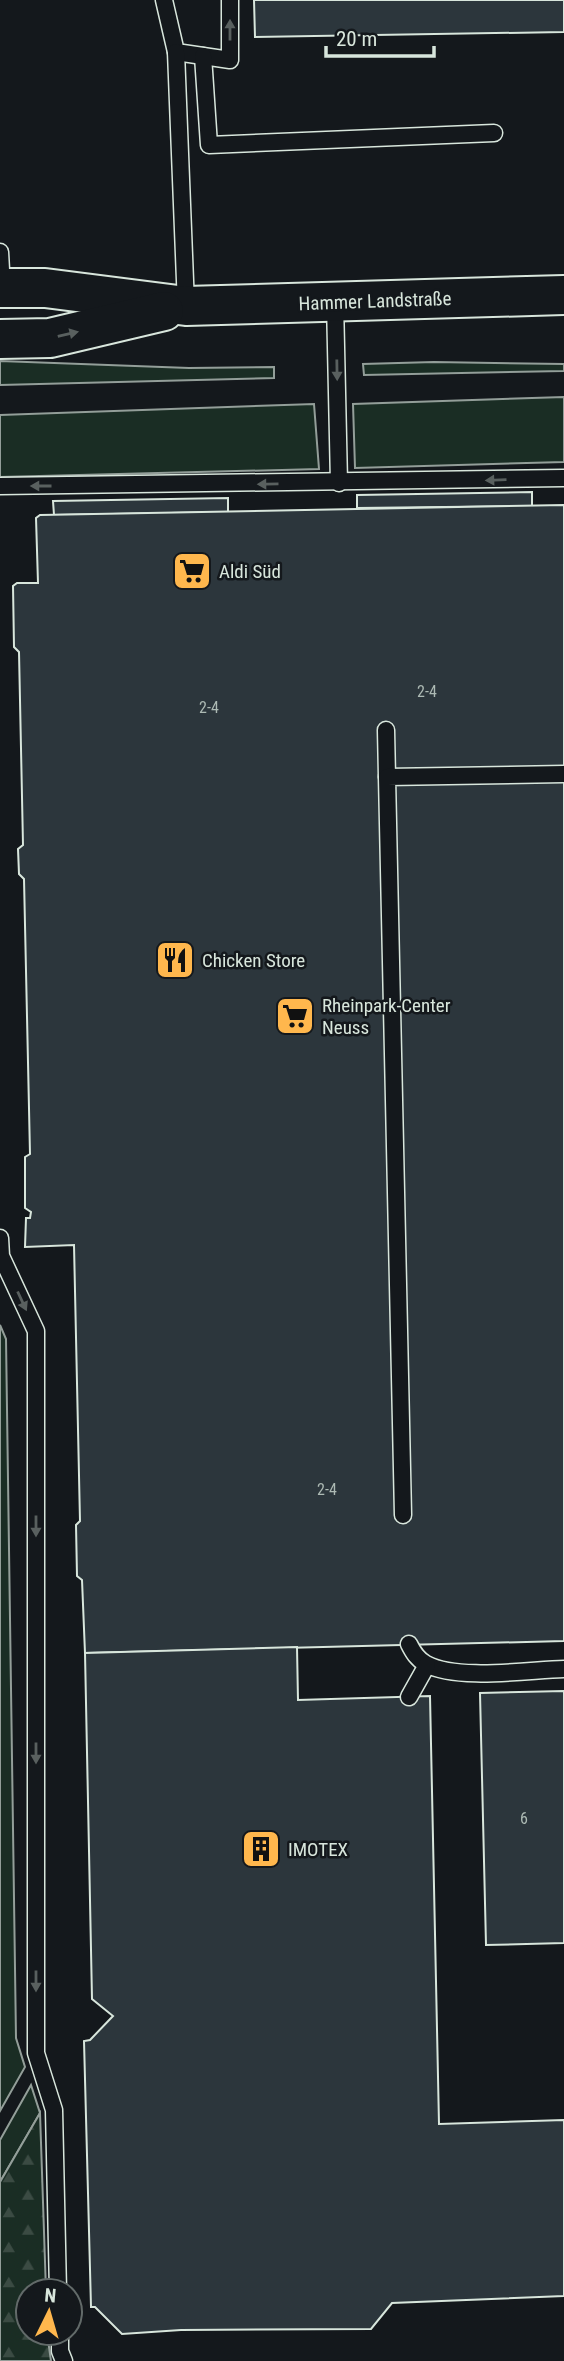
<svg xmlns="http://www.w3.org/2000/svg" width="564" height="2361" viewBox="0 0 564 2361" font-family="'Roboto Condensed',sans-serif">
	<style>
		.grass { fill: #1a2d24; stroke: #939e99; stroke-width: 2 }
		.forest { fill: url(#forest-firs); stroke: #939e99; stroke-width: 2 }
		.building { fill: #2c363c; stroke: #d8e6dc; stroke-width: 2 }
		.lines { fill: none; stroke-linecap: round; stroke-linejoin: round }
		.lane-casing { stroke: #d8e6dc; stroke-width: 19 }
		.secondary-casing { stroke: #d8e6dc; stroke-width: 42 }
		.lane { stroke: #14181c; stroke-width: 16 }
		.secondary { stroke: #14181c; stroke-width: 38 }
		.oneway { fill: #59605f }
		.labels { text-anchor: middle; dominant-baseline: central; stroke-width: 5; stroke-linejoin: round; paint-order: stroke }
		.number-label { font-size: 16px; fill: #adbab4 }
		.street-label { font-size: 19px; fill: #d8e6dc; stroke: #14181c }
		.poi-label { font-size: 19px; fill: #d8e6dc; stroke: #14181c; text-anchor: start }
	</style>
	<defs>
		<pattern id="forest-firs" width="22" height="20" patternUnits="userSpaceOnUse" patternTransform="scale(1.75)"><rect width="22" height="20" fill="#1a2d24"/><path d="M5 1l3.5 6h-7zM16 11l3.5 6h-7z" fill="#3b4b43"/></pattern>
	</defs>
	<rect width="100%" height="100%" fill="#14181c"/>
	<!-- grass -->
	<g class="grass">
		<path d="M0,361L189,368L274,367V378L0,385Z"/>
		<path d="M434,362L564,364V371L364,375L363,364Z"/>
		<path d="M564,397V462L355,468L353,404Z"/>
		<path d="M314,404L319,469L0,477V415Z"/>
		<path d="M0,1325L6,1339L16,2038L25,2067L0,2111Z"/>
		<path d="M31,2085L40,2113L0,2182V2140Z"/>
	</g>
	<!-- forest -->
	<path class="forest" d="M40,2113L46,2291H28V2333H47L51,2361H0V2182Z"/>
	<!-- building -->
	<g class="building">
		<path d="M254,0H564V32L255,37Z"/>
		<path d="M532,492V506L357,508V495Z"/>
		<path d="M228,498V512L54,515L53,501Z"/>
		<path d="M564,505V1641L85,1653L82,1580L77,1576L76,1525L80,1521L74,1245L25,1247L26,1218H30L31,1212L25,1208V1157L30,1154L24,879L19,874L18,849L23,845L19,652L14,647L13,586L17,583H38L36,518L40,515Z"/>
		<path d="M297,1647L298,1700L430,1696L439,2124L564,2120V2296L392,2303L371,2329L181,2330L122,2334L95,2307H91L84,2041L90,2040L113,2016L92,1999L85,1653Z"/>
		<path d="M564,1691V1943L486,1945L480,1693Z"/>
	</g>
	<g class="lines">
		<defs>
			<g id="lane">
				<path d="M164,0L176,52L230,60V0"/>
				<path d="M176,52L186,306"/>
				<path d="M203,56L209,145L494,133"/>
				<path d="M0,252L2,288"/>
				<path d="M335,302L339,483"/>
				<path d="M0,486L564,478"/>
				<path d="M386,730L387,777"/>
				<path d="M0,1238L1,1256L36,1331V2053L54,2110L58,2291"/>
				<path d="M403,1515L387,777L564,774"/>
				<path d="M409,1644C413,1652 417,1659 426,1664C458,1681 528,1670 564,1669"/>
				<path d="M409,1697L427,1665"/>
				<path d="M60,2333V2351L64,2361"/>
			</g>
			<g id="secondary">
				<path d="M0,288H45L186,306L564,295"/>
				<path d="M0,339L50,338L164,311"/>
			</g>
		</defs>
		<!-- lane casing -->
		<use href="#lane" class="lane-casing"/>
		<!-- secondary casing -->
		<use href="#secondary" class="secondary-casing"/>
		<!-- lane -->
		<use href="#lane" class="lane"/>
		<!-- secondary -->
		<use href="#secondary" class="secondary"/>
	</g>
	<!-- one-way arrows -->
	<defs><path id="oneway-solid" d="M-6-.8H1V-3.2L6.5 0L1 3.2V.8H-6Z" transform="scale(1.75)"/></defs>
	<g class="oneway">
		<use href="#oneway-solid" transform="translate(230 30) rotate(-90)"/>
		<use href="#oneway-solid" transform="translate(68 334) rotate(-13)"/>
		<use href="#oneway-solid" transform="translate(337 370) rotate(89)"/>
		<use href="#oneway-solid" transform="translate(496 480) rotate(178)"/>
		<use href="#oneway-solid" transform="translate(268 484) rotate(179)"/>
		<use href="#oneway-solid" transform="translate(41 486) rotate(180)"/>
		<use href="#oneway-solid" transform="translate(22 1301) rotate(65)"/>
		<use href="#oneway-solid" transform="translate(36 1526) rotate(90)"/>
		<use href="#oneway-solid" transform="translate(36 1753) rotate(90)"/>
		<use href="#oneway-solid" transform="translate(36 1981) rotate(90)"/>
	</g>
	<!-- icons -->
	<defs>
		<symbol id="supermarket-square" viewBox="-11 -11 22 22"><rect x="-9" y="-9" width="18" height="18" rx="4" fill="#ffb74d" stroke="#14181c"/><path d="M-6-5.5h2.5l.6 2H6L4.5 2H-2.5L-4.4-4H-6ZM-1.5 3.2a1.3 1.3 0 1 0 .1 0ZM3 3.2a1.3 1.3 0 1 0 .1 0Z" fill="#111"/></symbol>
		<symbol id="restaurant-square" viewBox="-11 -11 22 22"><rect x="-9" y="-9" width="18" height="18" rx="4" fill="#ffb74d" stroke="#14181c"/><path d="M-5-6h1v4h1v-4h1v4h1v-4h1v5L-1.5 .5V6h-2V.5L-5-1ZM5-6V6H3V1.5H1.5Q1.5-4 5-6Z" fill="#111"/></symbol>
		<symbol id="building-square" viewBox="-11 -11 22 22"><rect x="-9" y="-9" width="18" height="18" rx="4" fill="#ffb74d" stroke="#14181c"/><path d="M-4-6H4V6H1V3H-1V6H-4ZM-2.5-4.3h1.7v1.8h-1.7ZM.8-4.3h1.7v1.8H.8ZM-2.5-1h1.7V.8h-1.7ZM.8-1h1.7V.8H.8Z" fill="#111"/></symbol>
	</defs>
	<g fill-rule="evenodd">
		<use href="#supermarket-square" x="170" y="549" width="44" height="44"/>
		<use href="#restaurant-square" x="153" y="938" width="44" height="44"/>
		<use href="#supermarket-square" x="273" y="994" width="44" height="44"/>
		<use href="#building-square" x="239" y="1827" width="44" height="44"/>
	</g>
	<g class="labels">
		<!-- number labels -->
		<g class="number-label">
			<text x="427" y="691">2-4</text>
			<text x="209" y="707">2-4</text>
			<text x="327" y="1489">2-4</text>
			<text x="524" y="1818">6</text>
		</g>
		<!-- street labels -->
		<g class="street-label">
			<text transform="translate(375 301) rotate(-2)">Hammer Landstraße</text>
		</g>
		<!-- poi labels -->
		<g class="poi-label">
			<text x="219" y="571">Aldi Süd</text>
			<text x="202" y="960">Chicken Store</text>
			<text x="322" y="1005">Rheinpark-Center<tspan x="322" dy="22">Neuss</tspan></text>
			<text x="288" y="1849">IMOTEX</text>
		</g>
	</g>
	<!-- north arrow -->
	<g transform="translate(49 2312) rotate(5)"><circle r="33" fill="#14181c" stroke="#626a69" stroke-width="2"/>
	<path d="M0-5L12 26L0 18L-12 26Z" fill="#ffb74d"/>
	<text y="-10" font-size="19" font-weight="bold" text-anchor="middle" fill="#d8e6dc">N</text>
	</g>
	<!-- scale -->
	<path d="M326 46v10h108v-10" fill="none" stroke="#d8e6dc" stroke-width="3.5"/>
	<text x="336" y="46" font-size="21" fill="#d8e6dc" stroke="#14181c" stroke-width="5" paint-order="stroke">20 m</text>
</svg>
